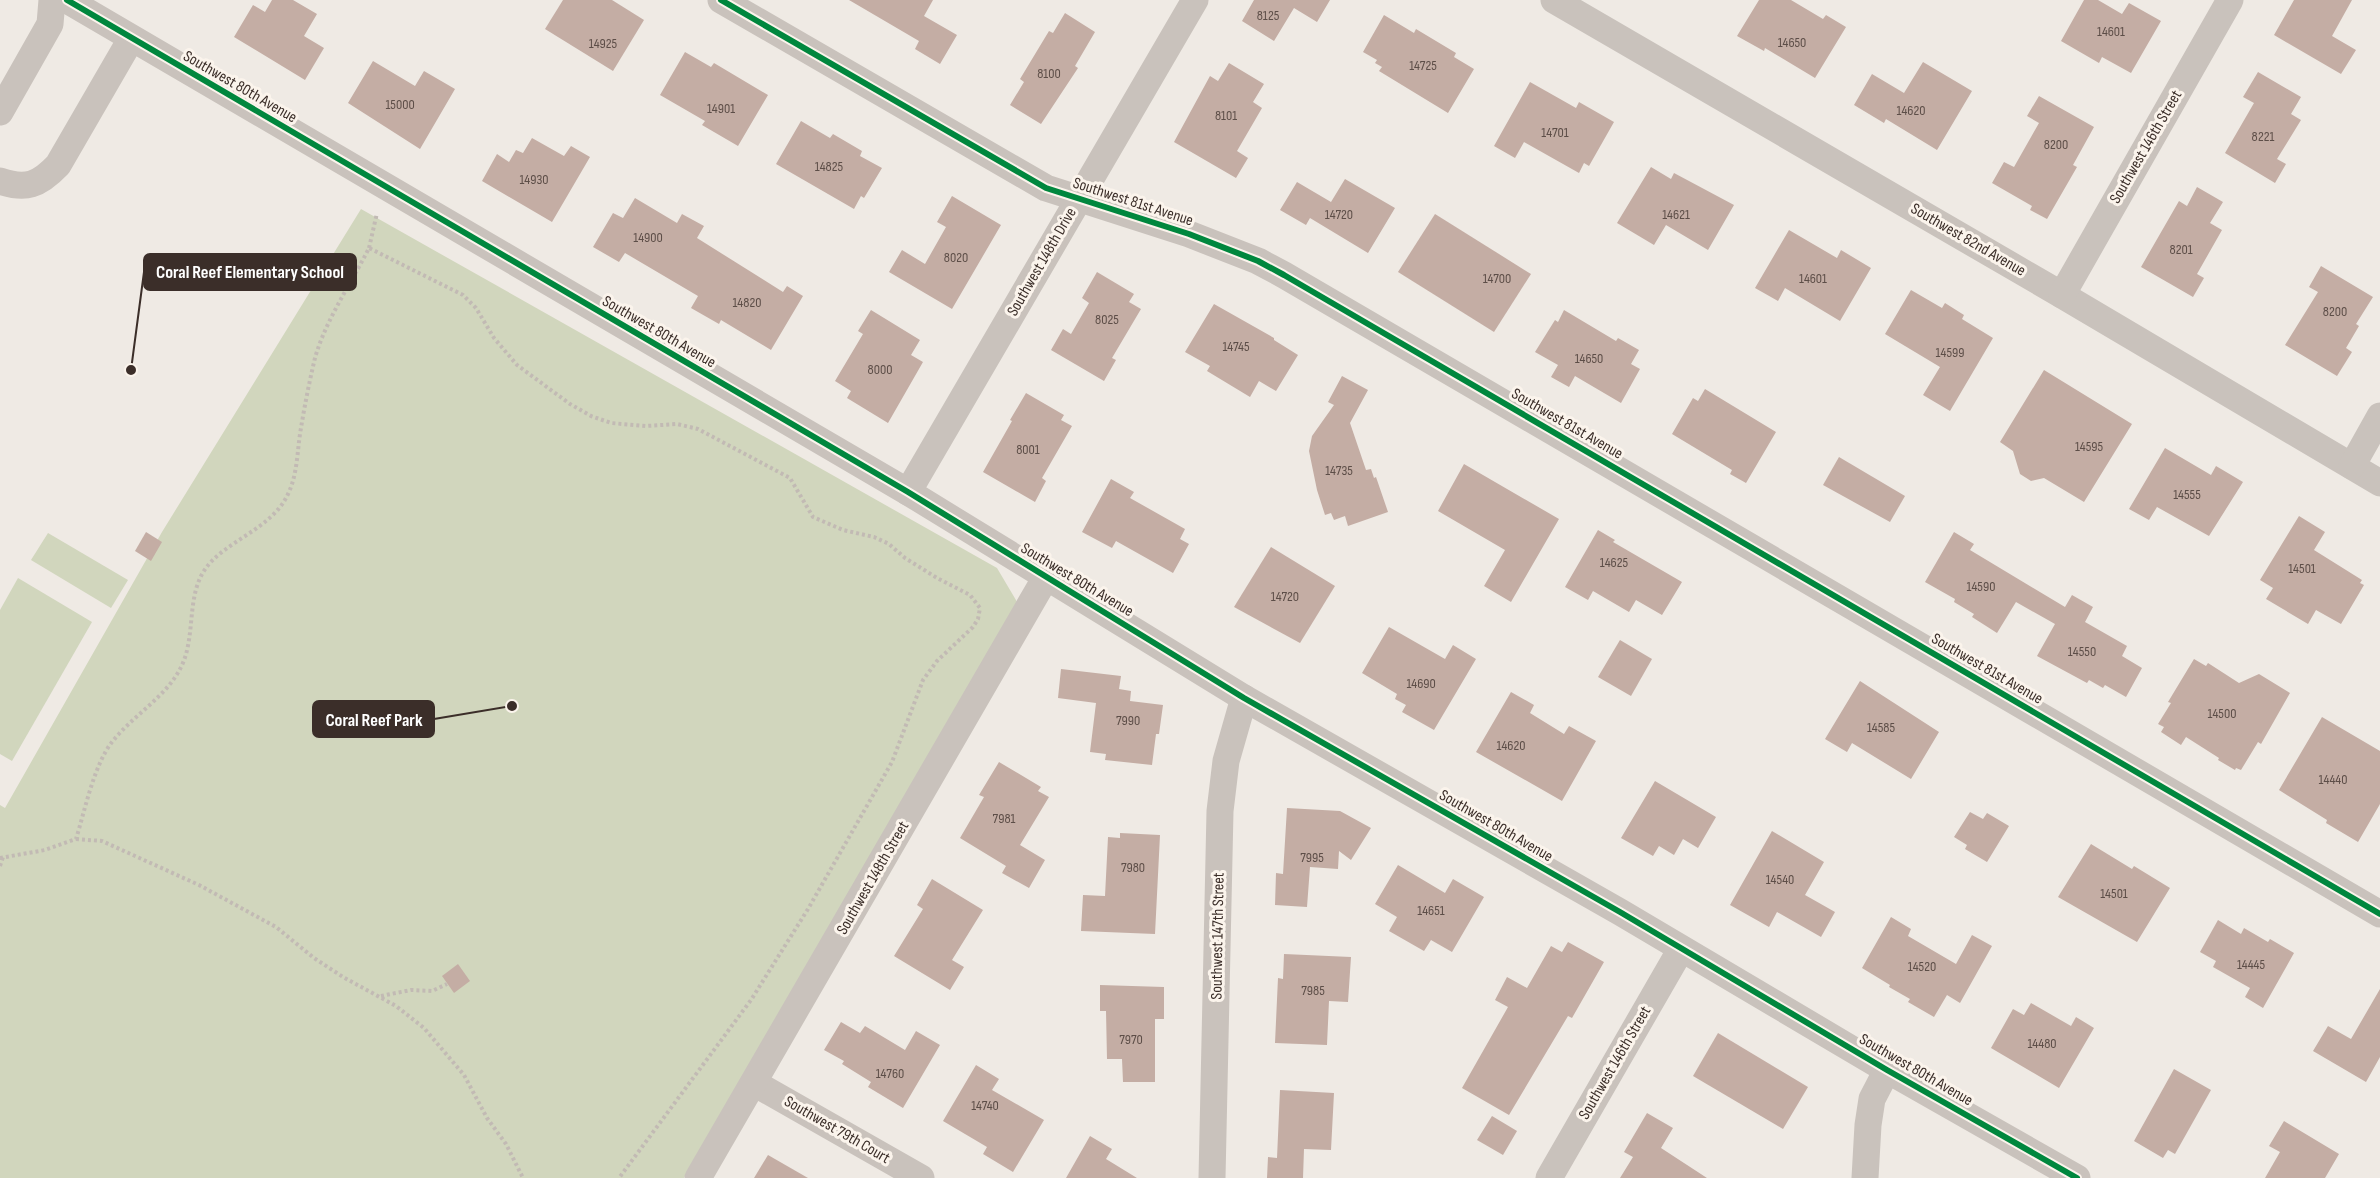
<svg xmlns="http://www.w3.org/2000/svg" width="2380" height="1178" viewBox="0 0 2380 1178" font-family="'Sofia Sans Condensed',sans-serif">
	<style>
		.green { fill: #d1d6bd }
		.building { fill: #c4ada4 }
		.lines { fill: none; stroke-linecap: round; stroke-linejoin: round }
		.path { stroke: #c2bab4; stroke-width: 4; stroke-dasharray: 3 3; stroke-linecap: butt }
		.minor { stroke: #c9c2bc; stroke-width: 27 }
		.cycleway-casing { stroke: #fbf4ec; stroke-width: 10 }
		.cycleway { stroke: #00873e; stroke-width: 6 }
		.labels { text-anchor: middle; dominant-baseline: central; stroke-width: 6; stroke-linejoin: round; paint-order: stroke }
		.number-label { font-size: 14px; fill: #5d4e48 }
		.street-label { font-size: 16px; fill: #3b2e29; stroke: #fbf4ec }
		.leader { fill: none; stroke: #3b2e29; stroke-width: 2 }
		.callout-dot { fill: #3b2e29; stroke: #fbf4ec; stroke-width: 2 }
		.callout { fill: #3b2e29; stroke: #3b2e29; stroke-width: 2 }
		.callout-label { font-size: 18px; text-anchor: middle; font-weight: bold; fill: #fff }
	</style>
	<rect width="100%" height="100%" fill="#efeae4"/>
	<!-- green -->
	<g class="green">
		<path d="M361,209L997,568L1020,607L827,930L684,1178H0V805L5,808L162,532Z"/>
		<path d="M48,533L128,580L111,608L31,560Z"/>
		<path d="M18,578L92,622L12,761L0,754V610Z"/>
	</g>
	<!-- building -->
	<g class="building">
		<path d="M272,0H293L317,14L304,36L324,48L305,80L234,37L253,5L265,12Z"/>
		<path d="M563,0H612L644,20L613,71L545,29Z"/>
		<path d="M849,0H933L924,16L957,35L940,64L915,49L919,41Z"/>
		<path d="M1254,0H1330L1317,22L1294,8L1274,41L1242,21Z"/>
		<path d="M1759,0H1791L1823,19L1826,15L1846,27L1815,78L1765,48L1764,51L1737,36Z"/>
		<path d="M2084,0H2098L2122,14L2129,3L2161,21L2131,73L2102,57L2099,63L2061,41Z"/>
		<path d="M2294,0H2352L2332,36L2356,50L2341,74L2274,35Z"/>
		<path d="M1065,13L1095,32L1075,66L1078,68L1041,124L1010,105L1024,82L1020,79L1049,31L1053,33Z"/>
		<path d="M1384,15L1414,33L1416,29L1456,53L1454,57L1474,69L1448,113L1379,71L1382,67L1375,63L1377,60L1363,52Z"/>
		<path d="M685,52L711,67L714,63L768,95L738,146L702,125L705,121L660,95Z"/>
		<path d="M373,61L415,86L424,71L455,89L420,149L348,103Z"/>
		<path d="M1923,62L1972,91L1937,150L1886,119L1884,123L1854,105L1872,74L1904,93Z"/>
		<path d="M1229,63L1264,84L1253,102L1262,108L1237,151L1248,158L1236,178L1174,142L1210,76L1218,81Z"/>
		<path d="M2258,72L2301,97L2291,114L2301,120L2277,159L2286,164L2275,183L2225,153L2254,103L2243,97Z"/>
		<path d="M1530,82L1576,108L1579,102L1614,122L1589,166L1584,163L1579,173L1524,142L1515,158L1494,146Z"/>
		<path d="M2039,96L2094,127L2073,165L2077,167L2047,219L2030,210L2032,206L1992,183L2004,162L2014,167L2039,123L2027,116Z"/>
		<path d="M801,121L830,138L833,134L862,151L860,156L882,168L864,198L861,196L854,209L776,164Z"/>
		<path d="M532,138L564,156L571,146L590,157L552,222L482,181L497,154L509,162L516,150L523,153Z"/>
		<path d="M1651,167L1671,179L1674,173L1734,205L1708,250L1666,225L1654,245L1617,223Z"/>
		<path d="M1345,179L1395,208L1368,253L1310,218L1306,225L1280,210L1297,182L1331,202Z"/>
		<path d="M2197,187L2223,202L2210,223L2222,230L2197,274L2204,278L2193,297L2141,267L2179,201L2187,206Z"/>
		<path d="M952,196L1001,225L952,309L889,272L902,250L925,264L946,227L937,222Z"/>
		<path d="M635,198L677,223L682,214L704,226L697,238L783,292L787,286L803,296L771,350L721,320L719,324L691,308L698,296L625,253L619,262L593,247L613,213L623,218Z"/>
		<path d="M1435,214L1531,274L1494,332L1398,272Z"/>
		<path d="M1789,230L1837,258L1841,250L1871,268L1840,321L1785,288L1778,301L1755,288Z"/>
		<path d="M2321,266L2373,297L2356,324L2359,326L2346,348L2352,352L2337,376L2285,345L2318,292L2309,287Z"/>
		<path d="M1097,272L1134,294L1129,302L1141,309L1112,358L1116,360L1104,381L1051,350L1063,329L1071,334L1089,303L1082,298Z"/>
		<path d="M1911,290L1942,308L1945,303L1964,315L1962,319L1993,338L1950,411L1923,395L1940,367L1885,334Z"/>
		<path d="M1214,304L1274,338V340L1298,355L1276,391L1259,381L1250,397L1207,371L1210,366L1185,352Z"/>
		<path d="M871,310L920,340L911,355L923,362L888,423L847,398L851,391L835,381L863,334L858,331Z"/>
		<path d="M1564,310L1616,341L1618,338L1639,350L1631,364L1640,369L1621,403L1575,376L1569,387L1551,377L1558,365L1535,352L1555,320L1558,322Z"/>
		<path d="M2044,370L2132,424L2084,502L2044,478L2031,481L2020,474L2013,451L2000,442Z"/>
		<path d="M1342,376L1368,390L1350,423L1366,470L1371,469L1374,478L1376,477L1388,512L1348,526L1345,516L1334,520L1331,513L1325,515L1317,490L1309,451L1312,436L1334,405L1328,402Z"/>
		<path d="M1705,389L1776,432L1746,483L1730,474L1732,470L1672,434L1693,398L1698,401Z"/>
		<path d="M1026,393L1064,415L1061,420L1072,426L1042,478L1046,481L1035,502L983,472L1012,421L1010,420Z"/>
		<path d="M2165,448L2211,475L2216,466L2243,482L2209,536L2157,507L2149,520L2129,509Z"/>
		<path d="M1839,457L1905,496L1890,522L1823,485Z"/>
		<path d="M1464,464L1559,519L1511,602L1484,586L1505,550L1438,511Z"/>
		<path d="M1111,479L1134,492L1130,498L1185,529L1180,539L1189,544L1173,573L1116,541L1112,548L1082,532Z"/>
		<path d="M2299,516L2325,532L2314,550L2362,580L2360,583L2364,585L2341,624L2316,610L2308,624L2266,599L2273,588L2260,580Z"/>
		<path d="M1598,530L1615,540L1613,542L1682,582L1662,615L1636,600L1629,612L1593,591L1588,600L1565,587Z"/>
		<path d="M146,532L162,542L151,561L135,551Z"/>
		<path d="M1954,532L1974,544L1970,550L2065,607L2072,595L2093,607L2085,622L2127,646L2122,656L2142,668L2126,697L2105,685L2103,688L2089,680L2087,683L2037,656L2055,624L2016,602L1997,633L1972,617L1974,614L1954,602L1955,599L1925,582Z"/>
		<path d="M1271,547L1335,586L1300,643L1234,607Z"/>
		<path d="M1389,627L1445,659L1453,645L1476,659L1434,730L1402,712L1406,705L1395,699L1397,694L1362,673Z"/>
		<path d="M1620,640L1652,659L1631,696L1598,677Z"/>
		<path d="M2194,659L2206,666L2208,663L2239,683L2259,674L2290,693L2261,744L2258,742L2241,770L2236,768L2235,770L2218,760L2219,758L2186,737L2181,745L2161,732L2164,727L2158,724L2171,703L2168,702Z"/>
		<path d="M1061,669L1121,676L1119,689L1131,691L1130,701L1163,705L1159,734H1156L1152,765L1105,760L1106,754L1090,752L1096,703L1058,698Z"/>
		<path d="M1860,681L1939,732L1911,779L1852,743L1847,752L1825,739Z"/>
		<path d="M1511,692L1534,705L1530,713L1564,734L1569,726L1596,741L1562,801L1476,752Z"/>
		<path d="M2322,717L2380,751V804L2358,842L2326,823L2327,820L2279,790Z"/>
		<path d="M999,762L1041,787L1038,791L1049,797L1020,845L1045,860L1029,888L1002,873L1006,866L960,838L984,797L979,795Z"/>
		<path d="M1655,781L1716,817L1698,848L1683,839L1674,855L1659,846L1653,856L1621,838Z"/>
		<path d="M1287,808L1340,811L1371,828L1351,860L1339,851L1338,869L1310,867L1307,907L1275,905L1276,873L1283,874Z"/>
		<path d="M1970,812L1983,819L1987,813L2009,826L1987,862L1965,849L1967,845L1954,837Z"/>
		<path d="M1772,831L1824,862L1805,895L1835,912L1821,937L1777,912L1769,927L1730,905Z"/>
		<path d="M1120,833L1160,835L1155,934L1081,931L1083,895L1105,896L1108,837L1120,838Z"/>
		<path d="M2091,844L2132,869L2134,866L2170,888L2137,942L2058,897Z"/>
		<path d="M1398,865L1445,893L1453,879L1484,897L1452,952L1431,940L1424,951L1389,931L1397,917L1375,904Z"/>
		<path d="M932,879L983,910L952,960L964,967L950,990L894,956L923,909L917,905Z"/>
		<path d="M1891,917L1911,929L1908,936L1956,964L1972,935L1992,946L1960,1003L1947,995L1934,1017L1908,1002L1910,999L1889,987L1890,985L1862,968Z"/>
		<path d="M2218,920L2241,934L2244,928L2268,942L2270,939L2294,953L2263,1008L2245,997L2250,988L2213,967L2216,961L2200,952Z"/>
		<path d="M1568,942L1604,962L1572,1018L1568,1016L1509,1115L1462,1088L1508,1007L1495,1000L1507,977L1527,988L1551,946L1562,952Z"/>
		<path d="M1284,954L1351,957L1348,1002L1329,1001L1327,1045L1275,1043L1278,978L1283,979Z"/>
		<path d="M458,964L470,981L454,993L442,976Z"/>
		<path d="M1100,985L1164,987V1019H1155V1082H1123L1122,1059H1107L1106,1011H1100Z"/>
		<path d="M2380,989V1057L2366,1082L2313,1051L2328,1026L2351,1039Z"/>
		<path d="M2031,1003L2071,1026L2076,1017L2094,1028L2059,1088L1991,1048L2013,1009L2024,1015Z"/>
		<path d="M841,1022L860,1033L865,1026L905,1050L916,1031L940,1045L903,1108L868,1087L871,1082L842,1064L844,1061L824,1050Z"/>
		<path d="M1718,1033L1808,1087L1783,1129L1693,1076Z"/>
		<path d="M976,1065L999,1079L992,1090L1044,1120L1013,1172L983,1154L987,1147L943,1121Z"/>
		<path d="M2174,1069L2211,1090L2175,1154L2168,1150L2163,1158L2134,1141Z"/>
		<path d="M1280,1090L1334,1093L1331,1150L1304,1149L1303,1178H1267L1268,1157L1277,1158Z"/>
		<path d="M1647,1113L1673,1128L1661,1148L1707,1178H1620L1633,1157L1624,1152Z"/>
		<path d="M1492,1116L1517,1131L1503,1155L1477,1140Z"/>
		<path d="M2284,1121L2339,1154L2325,1178H2265L2280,1152L2269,1146Z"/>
		<path d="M1090,1136L1112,1149L1106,1159L1137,1178H1066Z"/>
		<path d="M768,1155L808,1178H754Z"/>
	</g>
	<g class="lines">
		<!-- path -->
		<g class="path">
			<path d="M369,248L377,213"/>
			<path d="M76,839L102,841L199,885L276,927L314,958L343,977L396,1006L424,1028L464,1075L487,1118L506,1144L523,1178"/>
			<path d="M0,858L45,850L76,839C85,810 94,765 112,742C133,715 168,696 182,665C196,635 186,595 206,568C224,542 271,529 287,496C297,477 297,455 300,434C304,409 309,383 315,358C326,319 351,284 369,248L463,295L476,308L494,338L517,365L570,404L591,416L611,423L646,426L677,424L698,429L790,478L813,517L843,530L874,537L889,544L905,558L937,578L970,595L980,608L978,619L973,627L937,661L923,680L892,762L808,909L751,1000L619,1178"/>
			<path d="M0,866L3,857"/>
			<path d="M381,996L411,990L432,991L447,984"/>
		</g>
		<!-- minor -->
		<g class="minor">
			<path d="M67,0L908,492L1244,698L1620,912L1887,1070L2077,1178"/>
			<path d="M721,0L1046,188L1189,234L1258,261L1284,275L2380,914"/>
			<path d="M1554,0L2062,295L2380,483"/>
			<path d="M0,112L50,24L52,0"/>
			<path d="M0,181C26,190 39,185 58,165L131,39"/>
			<path d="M2062,295L2230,0"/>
			<path d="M2352,466L2380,416"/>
			<path d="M908,492L1195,0"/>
			<path d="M754,1083L921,1178"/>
			<path d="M698,1178L1046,577"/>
			<path d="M1212,1178L1220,811L1226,761L1244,698"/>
			<path d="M1549,1178L1681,949"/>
			<path d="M1865,1178L1868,1125L1872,1099L1887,1070"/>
		</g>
		<defs>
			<g id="cycleway">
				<path d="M67,0L908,492L1244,698L1620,912L1887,1070L2077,1178"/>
				<path d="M721,0L1046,188L1189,234L1258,261L1284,275L2380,914"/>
			</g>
		</defs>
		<!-- cycleway casing -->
		<use href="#cycleway" class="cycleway-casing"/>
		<!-- cycleway -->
		<use href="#cycleway" class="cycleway"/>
	</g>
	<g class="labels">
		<!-- number labels -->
		<g class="number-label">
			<text x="1268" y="15">8125</text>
			<text x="2111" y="31">14601</text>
			<text x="1792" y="42">14650</text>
			<text x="603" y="43">14925</text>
			<text x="1423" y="65">14725</text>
			<text x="1049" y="73">8100</text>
			<text x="400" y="104">15000</text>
			<text x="721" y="108">14901</text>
			<text x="1911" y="110">14620</text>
			<text x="1226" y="115">8101</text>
			<text x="1555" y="132">14701</text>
			<text x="2263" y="136">8221</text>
			<text x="2056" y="144">8200</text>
			<text x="829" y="166">14825</text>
			<text x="534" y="179">14930</text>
			<text x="1339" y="214">14720</text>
			<text x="1676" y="214">14621</text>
			<text x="648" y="237">14900</text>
			<text x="2181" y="249">8201</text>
			<text x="956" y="257">8020</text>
			<text x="1497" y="278">14700</text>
			<text x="1813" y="278">14601</text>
			<text x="747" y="302">14820</text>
			<text x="2335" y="311">8200</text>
			<text x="1107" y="319">8025</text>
			<text x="1236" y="346">14745</text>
			<text x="1950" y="352">14599</text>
			<text x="1589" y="358">14650</text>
			<text x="880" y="369">8000</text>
			<text x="2089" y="446">14595</text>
			<text x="1028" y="449">8001</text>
			<text x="1339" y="470">14735</text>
			<text x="2187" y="494">14555</text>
			<text x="1614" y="562">14625</text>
			<text x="2302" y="568">14501</text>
			<text x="1981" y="586">14590</text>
			<text x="1285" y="596">14720</text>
			<text x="2082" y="651">14550</text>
			<text x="1421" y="683">14690</text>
			<text x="2222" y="713">14500</text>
			<text x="1128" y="720">7990</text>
			<text x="1881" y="727">14585</text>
			<text x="1511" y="745">14620</text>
			<text x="2333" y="779">14440</text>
			<text x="1004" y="818">7981</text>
			<text x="1312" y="857">7995</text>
			<text x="1133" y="867">7980</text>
			<text x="1780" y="879">14540</text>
			<text x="2114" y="893">14501</text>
			<text x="1431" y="910">14651</text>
			<text x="2251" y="964">14445</text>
			<text x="1922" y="966">14520</text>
			<text x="1313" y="990">7985</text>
			<text x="1131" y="1039">7970</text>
			<text x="2042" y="1043">14480</text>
			<text x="890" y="1073">14760</text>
			<text x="985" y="1105">14740</text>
		</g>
		<!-- street labels -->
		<g class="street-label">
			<text transform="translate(240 87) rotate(30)">Southwest 80th Avenue</text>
			<text transform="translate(2146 147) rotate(-60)">Southwest 146th Street</text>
			<text transform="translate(1133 202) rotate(18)">Southwest 81st Avenue</text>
			<text transform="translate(1968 240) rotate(30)">Southwest 82nd Avenue</text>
			<text transform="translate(1042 262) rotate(-60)">Southwest 148th Drive</text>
			<text transform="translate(659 332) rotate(30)">Southwest 80th Avenue</text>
			<text transform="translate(1567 424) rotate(30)">Southwest 81st Avenue</text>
			<text transform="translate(1077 580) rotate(31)">Southwest 80th Avenue</text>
			<text transform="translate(1987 669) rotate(30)">Southwest 81st Avenue</text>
			<text transform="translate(1496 826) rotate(30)">Southwest 80th Avenue</text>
			<text transform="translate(873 878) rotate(-60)">Southwest 148th Street</text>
			<text transform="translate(1218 936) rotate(-89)">Southwest 147th Street</text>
			<text transform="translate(1615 1063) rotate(-60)">Southwest 146th Street</text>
			<text transform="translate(1916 1070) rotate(30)">Southwest 80th Avenue</text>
			<text transform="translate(837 1130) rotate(30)">Southwest 79th Court</text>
		</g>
	</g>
	<!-- callouts -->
	<path class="leader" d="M131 370L144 272M512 706L434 719"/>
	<g class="callout-dot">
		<circle cx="131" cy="370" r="6"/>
		<circle cx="512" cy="706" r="6"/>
	</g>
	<g class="callout">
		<rect x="144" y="254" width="212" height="36" rx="6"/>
		<rect x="313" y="701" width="121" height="36" rx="6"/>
	</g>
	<g class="callout-label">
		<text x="250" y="278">Coral Reef Elementary School</text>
		<text x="374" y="726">Coral Reef Park</text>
	</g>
</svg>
